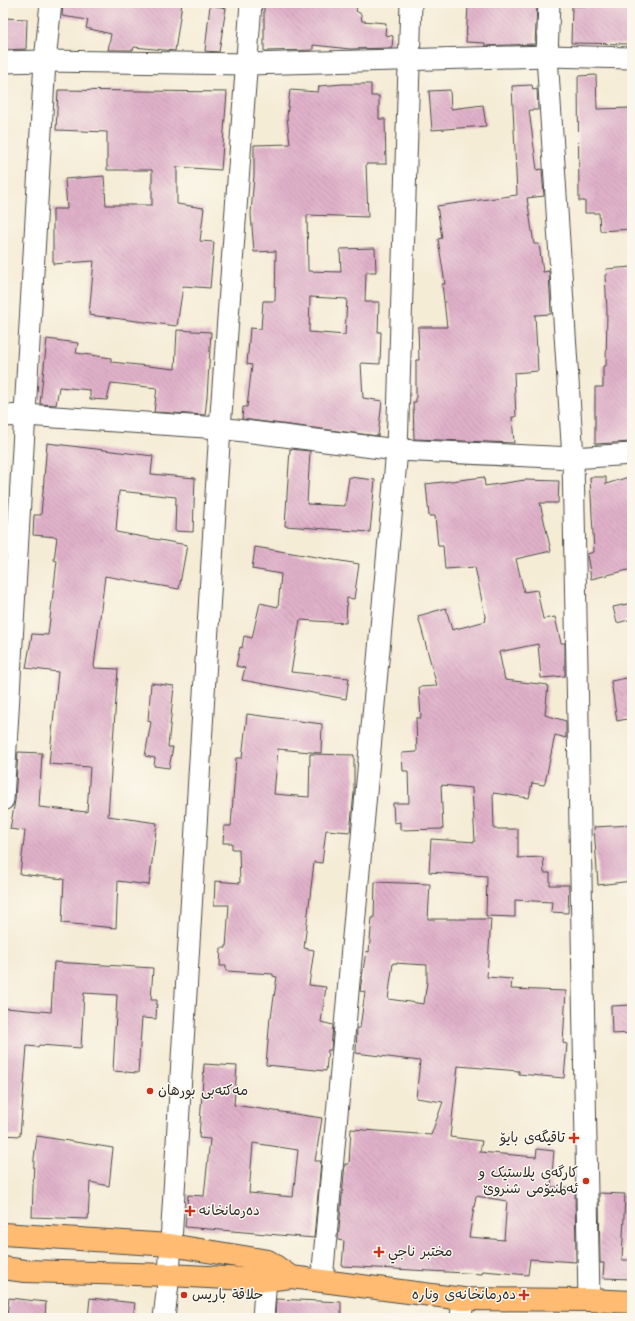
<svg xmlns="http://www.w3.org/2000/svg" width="635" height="1321" viewBox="0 0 635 1321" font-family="'Architects Daughter','Playpen Sans Arabic',sans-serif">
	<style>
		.building { fill: url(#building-back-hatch); fill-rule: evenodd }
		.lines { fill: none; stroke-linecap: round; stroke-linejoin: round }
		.minor-casing { stroke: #494845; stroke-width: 23 }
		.major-casing { stroke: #494845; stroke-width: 24 }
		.minor { stroke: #fff; stroke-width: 21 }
		.major { stroke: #febb71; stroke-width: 22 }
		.poi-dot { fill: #c8321e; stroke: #fbf7ec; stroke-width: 1.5 }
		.labels { text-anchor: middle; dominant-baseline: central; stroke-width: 3; stroke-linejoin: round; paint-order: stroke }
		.poi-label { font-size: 14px; fill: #2b2b2b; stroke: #fbf7ec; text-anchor: start }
	</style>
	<defs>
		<pattern id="building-back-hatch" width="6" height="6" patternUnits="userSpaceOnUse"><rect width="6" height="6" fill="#e0b1c9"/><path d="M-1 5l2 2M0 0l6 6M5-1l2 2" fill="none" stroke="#c098ad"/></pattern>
	</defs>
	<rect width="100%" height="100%" fill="#fbf7ec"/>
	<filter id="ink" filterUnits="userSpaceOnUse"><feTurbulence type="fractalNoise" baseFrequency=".025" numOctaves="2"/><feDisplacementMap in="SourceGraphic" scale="8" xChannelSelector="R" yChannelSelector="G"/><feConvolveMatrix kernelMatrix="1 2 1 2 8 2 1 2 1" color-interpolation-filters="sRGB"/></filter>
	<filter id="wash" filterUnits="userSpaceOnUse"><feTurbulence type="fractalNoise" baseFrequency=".012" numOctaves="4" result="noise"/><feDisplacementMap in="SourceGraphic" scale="16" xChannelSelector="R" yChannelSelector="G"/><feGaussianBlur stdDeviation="0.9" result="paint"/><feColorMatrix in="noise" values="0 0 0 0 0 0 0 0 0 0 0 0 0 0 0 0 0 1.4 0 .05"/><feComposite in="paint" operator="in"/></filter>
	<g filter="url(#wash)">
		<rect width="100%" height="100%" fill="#f5ecd6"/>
		<g id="blocks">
			<!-- building -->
			<g class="building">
				<path d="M63,3H182L175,51L134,47L133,50H108L111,34L86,28L88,20L62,16Z"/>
				<path d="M264,3H358L356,11L361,14L362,21L386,23L385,35L393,36L392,48L350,49L313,45V50L264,51Z"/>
				<path d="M489,3H523V6L537,5L535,44L485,46V43L466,42L468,5L488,6Z"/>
				<path d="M597,3H632V44L571,43L572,6H597Z"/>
				<path d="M210,5L226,8L219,52L205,51Z"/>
				<path d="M3,18L27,19L26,49L3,50Z"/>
				<path d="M596,75L597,109L632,108V229L600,231L599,213H585V201H579L578,76Z"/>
				<path d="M343,84H371V96H379V119H385L386,164H366L368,217L307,215L308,271L341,272L340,249L375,248L376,272H366L365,302H379L378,332H381L380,364L361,363L363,398L382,401L378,436L242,419L243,407H247L252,365L247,364L250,328L261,329L263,301H275L276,251L254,252L251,214L254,175V145L290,144L287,117L290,90L318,92L319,86ZM310,297L347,299L345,335L309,332Z"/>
				<path d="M532,85L533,90L537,89L538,110H529L537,170L542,169L544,196L527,198L534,244H539L543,272L549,271L551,314L535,315L538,371L514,373L516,417H512L514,443L414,439L413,402H416V360H419L418,327H447L442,284H445L438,239L442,238L437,206L517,195L512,86Z"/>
				<path d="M58,90L227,92L221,170L177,167V204L204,208L200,241L214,242L210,288L183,286L177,326L89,315L94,261L53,264V209H67L65,179L104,176L106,205H152V170H107V132L56,130Z"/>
				<path d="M450,90L451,109L483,105L486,126L432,130L429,91Z"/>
				<path d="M632,267V442L595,444V387H603V366H606L607,310L605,275H607L606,269Z"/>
				<path d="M177,330L211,332L207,397L205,415L154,412L157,388L111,383L107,400L90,399V390L59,387L56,405L40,404L47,339L78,343L76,353L111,358V362L175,369Z"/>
				<path d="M47,443L153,456L151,474L195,478L193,532L175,531L176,497L119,491L116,532L187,545L179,589L105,576L94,666L95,668L118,669L108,816L157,823L149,885L118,881L116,928L62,923L64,879L20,874L25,831L10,829L15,801L18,752L42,753L39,807L87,812L90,767L49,764L58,672L26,668L32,634L48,635L57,561L54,560L57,537L33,535L34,515H41Z"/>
				<path d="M290,449L310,451L307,504L345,506L349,477L375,480L370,532L285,526Z"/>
				<path d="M632,476V569L591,579L587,554L594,552L590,477H606V484Z"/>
				<path d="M484,477L485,486L525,480L559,481L558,503H540L551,551L516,559L524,592L537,590L543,619L555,617L561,643H565V676L541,678L538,644L499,652L505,680L548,685L545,715L566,721V738L555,735L545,783L544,785L532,783L529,798L493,793L494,829H518V858L543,857L544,873H550V885H569L568,913L551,912L552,902L515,900V917L486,916L487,876L429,872L431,839L475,842L472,788L441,785L443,829L400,830V822L394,823L393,803H409L408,771H403L402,753L417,752L416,718H421L419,687L437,686L418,616L446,608L452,630L486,621L475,567L445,569L443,546H438L435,516H429L426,484Z"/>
				<path d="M255,547L359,564L354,599L347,598L346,623L300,620L291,672L349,678L346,699L242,680L245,668L236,666L240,647L242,648L244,636L252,638L260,603L278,607L281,574L252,569Z"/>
				<path d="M632,603V619L617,623L613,607Z"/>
				<path d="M632,677V718L617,721L611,681Z"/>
				<path d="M151,683L174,686L168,747H173L169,768L154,766L155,758L145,756L151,722L148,721Z"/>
				<path d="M247,714L322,724L321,753L278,749L274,794L309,797L310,754L354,755V793L350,832L326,830L322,863L314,862L304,948L314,950L309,985L326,987L321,1022L333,1025L331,1050H328L326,1071L266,1065L270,1017H271L277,977L273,976V974L226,971V966H220L221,948H226L229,905H214L215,881L240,883L239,849H232V843H223L224,826H231L236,758H242Z"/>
				<path d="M632,825V881L598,885L594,827Z"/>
				<path d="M375,882L430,884L428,919H491L487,977L512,979L511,989L566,991L563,1043L567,1044L564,1078L519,1074V1071L458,1066L450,1137L482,1141L480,1152L536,1157L537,1149L554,1151L551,1187L575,1188L576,1262L530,1259L528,1275L483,1271L482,1274L342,1266L344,1241L338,1240L345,1164H349L351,1129L431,1135L443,1102L416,1098L420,1061L356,1053L357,1028H360L365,992L360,991L361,984L366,951L369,952L372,918H374ZM393,963L427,965V982L424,1004L388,999ZM476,1196L507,1201L504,1240L469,1237Z"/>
				<path d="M54,962L153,968L151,1000H157L156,1019L142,1018L138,1073L113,1071L117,995L84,993L81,1048L39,1045L38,1047L27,1046L20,1136L3,1135V1039L5,1008L51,1012Z"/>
				<path d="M632,1005V1033L612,1034L611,1006Z"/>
				<path d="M204,1064L237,1066L234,1105L322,1118L315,1161H321L314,1238L185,1227L188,1195L204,1196L210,1139L199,1138ZM253,1143L298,1150L293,1197L249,1193Z"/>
				<path d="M37,1136L113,1148L109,1186L90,1182L88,1219L32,1217L34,1158Z"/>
				<path d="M599,1193L625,1194L622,1260H632V1279L603,1278L604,1263H600Z"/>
				<path d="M9,1298L46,1302L45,1318L7,1316Z"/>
				<path d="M90,1298L135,1303L133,1318H88Z"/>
				<path d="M276,1299L341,1302V1318H275Z"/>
			</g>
		</g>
	</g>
	<g filter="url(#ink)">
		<use href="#blocks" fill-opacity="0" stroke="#494845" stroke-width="1"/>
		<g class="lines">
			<defs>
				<g id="minor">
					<path d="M549,3L547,56L573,458L589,1300"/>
					<path d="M3,62L45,61L247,64L547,56L632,58"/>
					<path d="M3,416L25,415L220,428L397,450L573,458L632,454"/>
					<path d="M3,800L45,61L51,3"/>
					<path d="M322,1280L397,450L411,3"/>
					<path d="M164,1318L169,1275L220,428L251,3"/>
					<path d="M263,1318L267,1264"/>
					<path d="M461,1318L463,1299"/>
				</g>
				<g id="major">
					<path d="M3,1234L170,1245L268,1261L291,1277"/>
					<path d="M3,1268L25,1271L169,1275L266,1280L291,1277L463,1299L589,1300L632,1302"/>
				</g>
			</defs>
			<!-- minor casing -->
			<use href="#minor" class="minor-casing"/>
			<!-- major casing -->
			<use href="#major" class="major-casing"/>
			<!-- minor -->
			<use href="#minor" class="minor"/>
			<!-- major -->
			<use href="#major" class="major"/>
		</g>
	</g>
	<!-- markers -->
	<g class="poi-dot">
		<circle cx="150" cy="1091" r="4"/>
		<path d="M572 1132h4v4h4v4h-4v4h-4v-4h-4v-4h4z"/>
		<circle cx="586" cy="1181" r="4"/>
		<path d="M188 1205h4v4h4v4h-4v4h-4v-4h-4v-4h4z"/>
		<path d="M377 1246h4v4h4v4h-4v4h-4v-4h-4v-4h4z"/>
		<circle cx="184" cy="1295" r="4"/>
		<path d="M522 1289h4v4h4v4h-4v4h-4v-4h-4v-4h4z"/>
	</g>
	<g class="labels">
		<!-- poi labels -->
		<g class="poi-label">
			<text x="158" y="1091">مەکتەبی بورهان</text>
			<text x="565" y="1138" text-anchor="end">تاقیگەی بایۆ</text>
			<text x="578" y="1173" text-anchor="end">کارگەی پلاستیک و<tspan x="578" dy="16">ئەلمنیۆمی شنروێ</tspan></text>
			<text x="199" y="1211">دەرمانخانە</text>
			<text x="388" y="1252">مختبر ناجي</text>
			<text x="192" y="1295">حلاقة باریس</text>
			<text x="516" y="1295" text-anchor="end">دەرمانخانەی ونارە</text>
		</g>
	</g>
	<!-- margin -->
	<rect width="635" height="1321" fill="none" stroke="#fbf7ec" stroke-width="16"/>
</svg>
